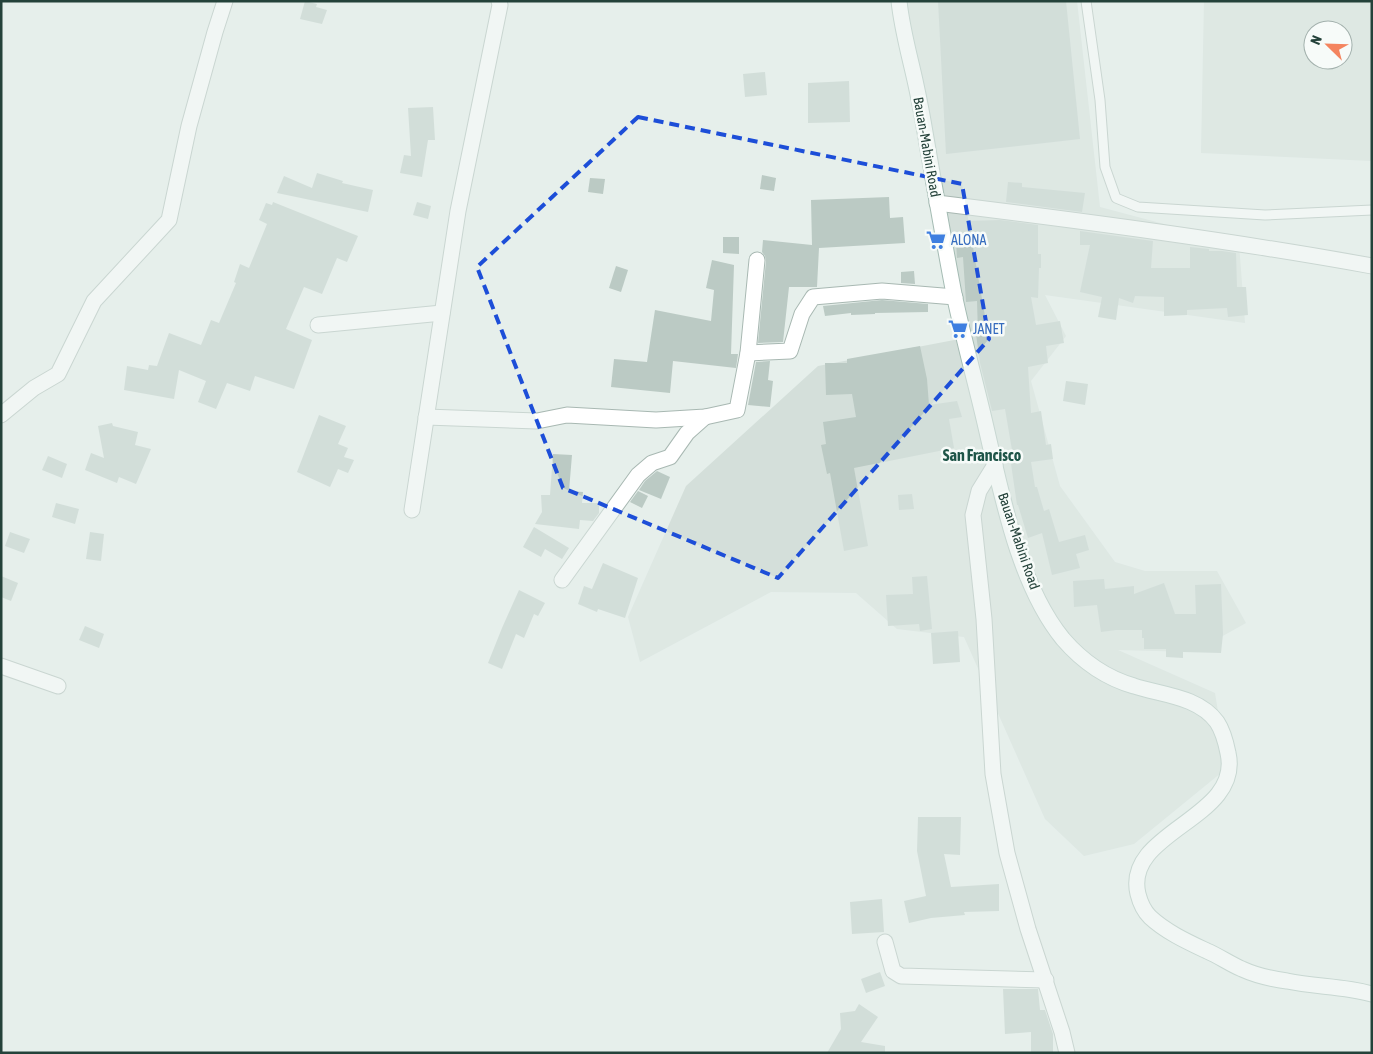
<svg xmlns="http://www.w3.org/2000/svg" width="1373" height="1054" viewBox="0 0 1373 1054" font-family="'Asap Condensed',sans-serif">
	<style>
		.built { fill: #d4dfda; fill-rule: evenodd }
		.building { fill: #bbcac4 }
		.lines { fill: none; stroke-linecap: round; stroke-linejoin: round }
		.lane-casing { stroke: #a8b8b2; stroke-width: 11 }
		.street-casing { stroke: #a8b8b2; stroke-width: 17 }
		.secondary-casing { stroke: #a4bbb3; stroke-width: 17 }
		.lane { stroke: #fff; stroke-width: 9 }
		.street { stroke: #fff; stroke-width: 15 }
		.secondary { stroke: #fff; stroke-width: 15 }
		.marked { fill: none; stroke: #1d4ed8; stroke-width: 4; stroke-dasharray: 10 6; stroke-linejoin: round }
		.labels { text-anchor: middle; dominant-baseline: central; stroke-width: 5; stroke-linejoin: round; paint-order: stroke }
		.street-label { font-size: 14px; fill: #24423a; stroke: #f7fbf9 }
		.shop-label { font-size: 14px; fill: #366cbe; stroke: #f7fbf9; text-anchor: start }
		.quarter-label { font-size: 16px; font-weight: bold; fill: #1f5548; stroke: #f7fbf9 }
	</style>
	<rect width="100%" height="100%" fill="#e6efeb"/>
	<!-- built -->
	<g class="built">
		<path d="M905,1H1077L1100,207L1239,244L1245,323L1045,295L1066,336L1031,381L1060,486L1115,562L1145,571H1217L1246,623L1194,652L1118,650L1215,693L1227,768L1134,844L1084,856L1045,819L964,637L897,629L856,593L771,592L640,662L628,617L686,486L818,366L970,337Z"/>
		<path d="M1204,1H1372V161L1201,153ZM1313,30H1343V60H1313Z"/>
	</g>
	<!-- building -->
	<g class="building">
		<path d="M305,1L317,4L316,7L327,10L322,24L300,19Z"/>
		<path d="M938,1H1066L1080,139L946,154Z"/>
		<path d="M765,72L767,95L745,97L743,74Z"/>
		<path d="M849,81L850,122L808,123V83Z"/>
		<path d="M433,107L435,140H428L422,177L400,173L404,155L411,156L408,108Z"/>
		<path d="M317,173L343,181L342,183L373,190L368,212L277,193L284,176L312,188Z"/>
		<path d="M762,175L776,178L774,191L760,189Z"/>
		<path d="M590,178L605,179L603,194L588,192Z"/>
		<path d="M1008,182L1022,183V187L1085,193L1082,212L1006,202Z"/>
		<path d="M889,197L890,218L903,217L905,243L819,248L817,287H789L783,342L758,343L766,261L765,256L762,252L763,240L812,245L811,200Z"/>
		<path d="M273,202L358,236L347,262L337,258L322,294L304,287L286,329L312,340L294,389L255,376L250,391L227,383L216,409L198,402L206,381L179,370L174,399L124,390L127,366L148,370L149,365L157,366L169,333L201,345L211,320L219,323L236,283L234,282L240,264L249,268L267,224L259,220L266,203L272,205Z"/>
		<path d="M417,202L431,206L428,219L413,215Z"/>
		<path d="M1000,220L1038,225V254H1041V268H1039L1038,298L1031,297L1036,325L1060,321L1064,343L1046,346L1048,363L1028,367L1031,413L1041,411L1046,445L1051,444L1053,459L1031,462L1035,487H1037L1044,511L1049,509L1059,542L1085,535L1089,550L1076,554L1080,568L1052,575L1042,533L1028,538L1018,505H1017L1009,450H1012L1005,409L992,411L980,363L976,334H978L977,301L966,302L963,257L957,258L956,242L968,241L967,221Z"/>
		<path d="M1080,231L1153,241L1151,268H1190V247L1209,249V251H1222L1236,253L1237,287H1246L1248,315L1228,317L1227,308L1187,310V315L1164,316V297L1135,296L1133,303L1119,298L1116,320L1098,317L1102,297L1080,292L1090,245H1080Z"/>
		<path d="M723,237H739V254L723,253Z"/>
		<path d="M712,260L734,265L731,354H738L736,368L673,361L670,393L611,387L614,359L647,362L655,310L711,321L714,290L706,288Z"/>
		<path d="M616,266L628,270L621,292L609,288Z"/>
		<path d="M914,271L915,284L901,283V272Z"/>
		<path d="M882,300L928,304V312L875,313V314L851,315V313L825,316L823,306Z"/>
		<path d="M920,346L927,379L929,405L957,401L962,417L949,419L954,448L854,468L868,546L844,551L830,473L827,474L821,445L826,444L823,422L856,417L852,394L826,395L825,363H847V359Z"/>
		<path d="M770,361L768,380L773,381L770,407L748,405L756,362Z"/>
		<path d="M1066,381L1088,384L1085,405L1063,401Z"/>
		<path d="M319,415L346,426L338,444L348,448L344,457L354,460L348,473L338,469L330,487L297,472Z"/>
		<path d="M112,423L113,426L138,432L135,445L151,449L136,484L119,477L117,483L85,470L91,453L104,458L98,426Z"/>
		<path d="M553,454L572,455L569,491L583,492L582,503H599V513L593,521L580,520L579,529L535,524L542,512L541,495H550Z"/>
		<path d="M48,456L67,464L62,478L42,470Z"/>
		<path d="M657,471L670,477L661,499L639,490L645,481Z"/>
		<path d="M638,491L648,496L642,508L630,502Z"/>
		<path d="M912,494L914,509L899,510L898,495Z"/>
		<path d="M56,503L79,509L75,524L52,517Z"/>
		<path d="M534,527L569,548L562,559L545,549L541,557L523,547Z"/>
		<path d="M10,532L30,539L24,553L5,546Z"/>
		<path d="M90,532L104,534L101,561L86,559Z"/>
		<path d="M603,563L638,578L625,618L598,609L597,612L578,604L584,586L592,589Z"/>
		<path d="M1,576L18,583L11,601L1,597Z"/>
		<path d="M927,576L932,629L920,631L919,624L888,626L886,595L913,594L912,577Z"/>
		<path d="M1104,579L1105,589L1134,586V594L1164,583L1175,614H1196L1195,585L1221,584L1223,634L1221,653L1183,652V658L1166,657V649H1144V638H1142V630H1116L1101,632L1097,605L1074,607L1073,581Z"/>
		<path d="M519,590L545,603L538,616L534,614L524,638L516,634L502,669L488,663L502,628Z"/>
		<path d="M85,626L104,634L99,648L79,640Z"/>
		<path d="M958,631L960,662L933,664L931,633Z"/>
		<path d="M918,817H961L960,855L944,854L951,887L999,884V911L964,912L965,915L931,918L909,923L904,901L926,896L917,851Z"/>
		<path d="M882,899L884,932L852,934L850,902Z"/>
		<path d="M880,972L885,986L866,993L861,979Z"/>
		<path d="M1003,989H1038L1040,1010H1045L1053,1034V1053H1031V1032L1005,1034Z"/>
		<path d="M859,1004L878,1017L861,1042L885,1046V1053H827L841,1029L840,1013L855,1011Z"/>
	</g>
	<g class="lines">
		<defs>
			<path id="lane" d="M1086,1L1100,100L1105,167L1116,198L1138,207L1265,215L1372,210"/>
			<g id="street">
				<path d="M937,203C1083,221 1228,240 1372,266"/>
				<path d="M318,325L442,313"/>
				<path d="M748,353L790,351L802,314L813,297L882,291L955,297"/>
				<path d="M1,415L34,388L58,374L94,301L169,220L189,126L215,32L225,1"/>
				<path d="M426,417L537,421L567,415L656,420L705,417L737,410L748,353L757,260"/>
				<path d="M995,465L979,491L973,515L984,619L993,774L1007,853L1028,929L1062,1032L1067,1053"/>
				<path d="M412,510L458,211L500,5L499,1"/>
				<path d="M562,580L638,475L652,463L670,457L687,433L705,417"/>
				<path d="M1,666L58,686"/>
				<path d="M885,942L893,971L901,976L1046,980"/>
			</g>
			<path id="secondary" d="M899,1C902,30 910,57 916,85C920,103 923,120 926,138C935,190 944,242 954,294C963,337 975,380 985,423C1001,491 1018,584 1063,639C1082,661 1106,678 1134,686C1161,695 1198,696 1217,722C1223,731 1226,743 1228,753C1243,819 1123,831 1138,894C1140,902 1144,911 1150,917C1166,932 1188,942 1207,951C1219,956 1230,964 1242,969C1255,975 1272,979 1287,981C1315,987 1344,986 1372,994"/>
		</defs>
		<!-- lane casing -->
		<use href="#lane" class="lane-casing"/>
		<!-- street casing -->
		<use href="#street" class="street-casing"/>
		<!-- secondary casing -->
		<use href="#secondary" class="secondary-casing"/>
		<!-- lane -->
		<use href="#lane" class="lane"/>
		<!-- street -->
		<use href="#street" class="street"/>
		<!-- secondary -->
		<use href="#secondary" class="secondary"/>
	</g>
	<!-- marked area -->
	<path d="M0 0H1373V1054H0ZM638,117L962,184L989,339L778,578L563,488L477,267Z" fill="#e6efeb" fill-opacity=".55" fill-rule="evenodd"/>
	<path class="marked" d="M638,117L962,184L989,339L778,578L563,488L477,267Z"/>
	<!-- icons -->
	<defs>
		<symbol id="supermarket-bare" viewBox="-9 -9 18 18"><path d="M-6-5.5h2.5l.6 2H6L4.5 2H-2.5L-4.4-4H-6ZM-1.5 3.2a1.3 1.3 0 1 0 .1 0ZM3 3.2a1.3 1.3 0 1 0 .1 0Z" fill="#3f7fe0" stroke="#f7fbf9" stroke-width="2.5" paint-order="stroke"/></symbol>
	</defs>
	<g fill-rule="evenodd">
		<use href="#supermarket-bare" x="922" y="226" width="28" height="28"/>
		<use href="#supermarket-bare" x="944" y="315" width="28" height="28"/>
	</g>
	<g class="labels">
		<!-- street labels -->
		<g class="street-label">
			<text transform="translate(927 147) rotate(80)">Bauan-Mabini Road</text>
			<text transform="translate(1019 541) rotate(71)">Bauan-Mabini Road</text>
		</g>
		<!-- shop labels -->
		<g class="shop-label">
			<text x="951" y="240">ALONA</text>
			<text x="973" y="329">JANET</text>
		</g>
		<!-- quarter labels -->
		<g class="quarter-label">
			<text x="982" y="455">San Francisco</text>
		</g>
	</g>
	<!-- border -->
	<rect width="1373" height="1054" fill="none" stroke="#24423a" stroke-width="5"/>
	<!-- north arrow -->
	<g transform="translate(1328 45) rotate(293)"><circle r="24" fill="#f7fbf9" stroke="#a3b1ad"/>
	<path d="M0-4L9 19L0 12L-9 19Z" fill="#f4845f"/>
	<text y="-8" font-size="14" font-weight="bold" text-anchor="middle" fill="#24423a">N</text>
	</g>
</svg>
